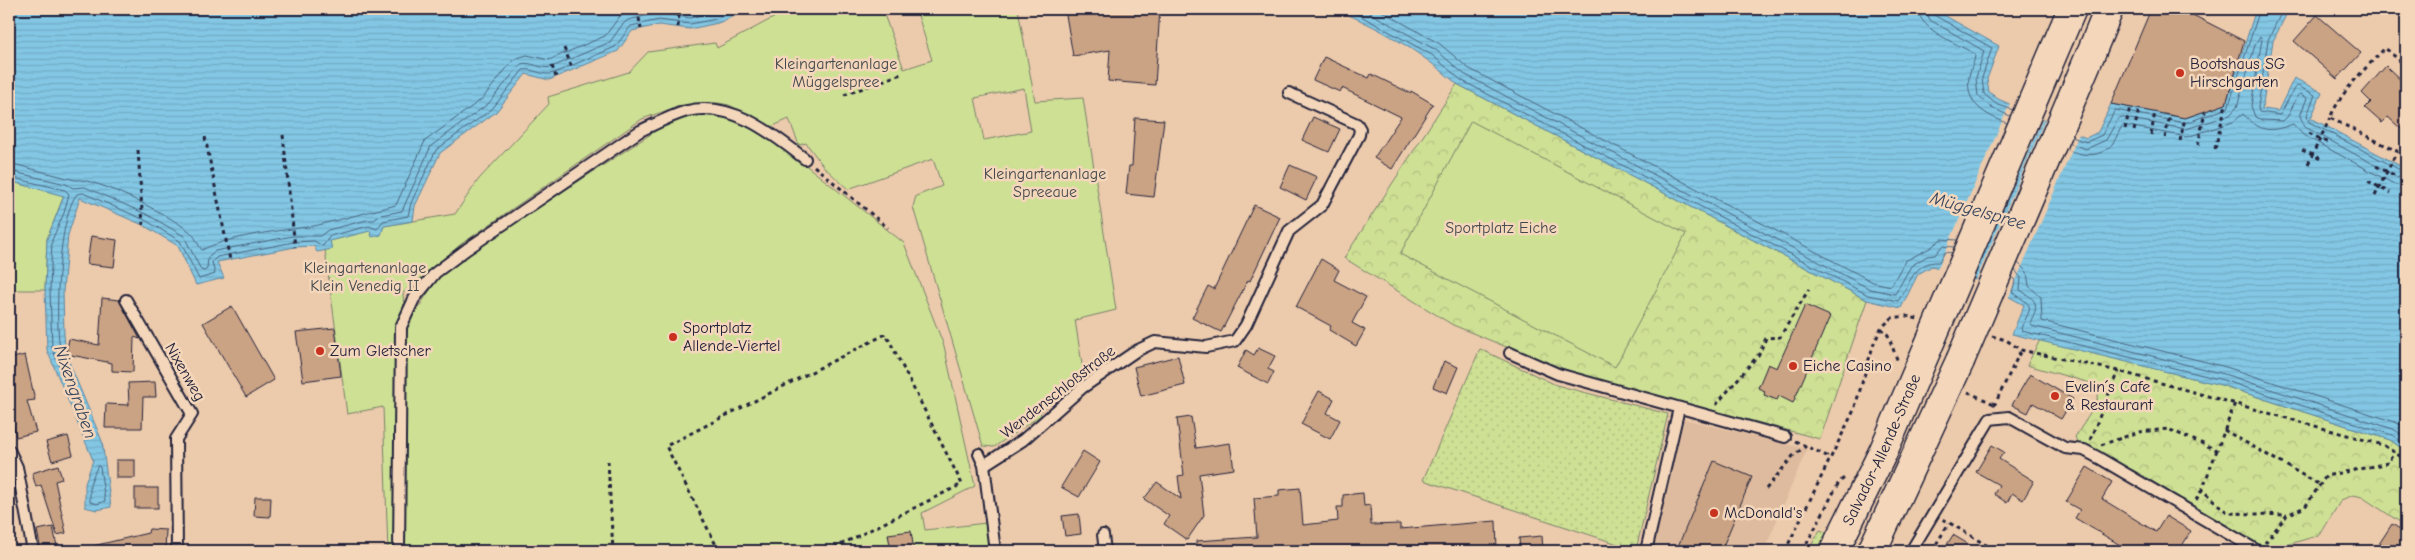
<svg xmlns="http://www.w3.org/2000/svg" width="2415" height="560" viewBox="0 0 2415 560" font-family="'Comic Neue',sans-serif">
	<style>
		.built { fill: #debb9e }
		.grass { fill: url(#grass-dots); stroke: #788168 }
		.park { fill: url(#park-crowns); stroke: #788168 }
		.garden { fill: #cee094; stroke: #788168; fill-rule: evenodd }
		.water { fill: url(#water-rules); stroke: #5c85a0 }
		.pier { fill: #eccaac }
		.lines { fill: none; stroke-linecap: round; stroke-linejoin: round }
		.shore { stroke: #49647f; stroke-width: 1 }
		.building { fill: #caa284; stroke: #22223b }
		.lane-casing { stroke: #22223b; stroke-width: 14 }
		.secondary-casing { stroke: #22223b; stroke-width: 31 }
		.path { stroke: #22223b; stroke-width: 3; stroke-dasharray: 4 4; stroke-linecap: butt }
		.lane { stroke: #f4d7bb; stroke-width: 10 }
		.secondary { stroke: #f4d7bb; stroke-width: 28 }
		.secondary-bridge-casing { stroke: #22223b; stroke-width: 31; stroke-linecap: butt }
		.secondary-bridge { stroke: #f4d7bb; stroke-width: 28 }
		.poi-dot { fill: #c8321e; stroke: #f4d7bb; stroke-width: 2 }
		.labels { text-anchor: middle; dominant-baseline: central; stroke-width: 5; stroke-linejoin: round; paint-order: stroke }
		.park-label { font-size: 16px; fill: #44484d; stroke: #f4d7bb }
		.poi-label { font-size: 16px; fill: #22223b; stroke: #f4d7bb; text-anchor: start }
		.street-label { font-size: 16px; fill: #22223b; stroke: #f4d7bb }
		.water-label { font-size: 18px; font-style: italic; fill: #35435d; stroke: #f4d7bb }
	</style>
	<defs>
		<pattern id="grass-dots" width="8" height="8" patternUnits="userSpaceOnUse" patternTransform="scale(1.25)"><rect width="8" height="8" fill="#cee094"/><path d="M2 2h.1M6 6h.1" fill="none" stroke="#b1c080" stroke-width="1.8" stroke-linecap="round"/></pattern>
		<pattern id="park-crowns" width="20" height="18" patternUnits="userSpaceOnUse" patternTransform="scale(1.25)"><rect width="20" height="18" fill="#cee094"/><path d="M2 6a3 3 0 1 1 6 0M12 15a3 3 0 1 1 6 0" fill="none" stroke="#b1c080"/></pattern>
		<pattern id="water-rules" width="6" height="5" patternUnits="userSpaceOnUse" patternTransform="scale(1.25)"><rect width="6" height="5" fill="#83c7e4"/><path d="M0 2.5h6" fill="none" stroke="#71abc4"/></pattern>
	</defs>
	<rect width="100%" height="100%" fill="#eccaac"/>
	<filter id="ink" filterUnits="userSpaceOnUse"><feTurbulence type="fractalNoise" baseFrequency=".02" numOctaves="2"/><feDisplacementMap in="SourceGraphic" scale="10" xChannelSelector="R" yChannelSelector="G"/><feConvolveMatrix kernelMatrix="1 2 1 2 8 2 1 2 1" color-interpolation-filters="sRGB"/></filter>
	<g filter="url(#ink)">
		<!-- built -->
		<path class="built" d="M1684,419L1807,449L1764,551H1652Z"/>
		<!-- grass -->
		<g class="grass">
			<path d="M1480,349L1556,385L1668,414L1636,550L1423,480Z"/>
			<path d="M1820,530L1828,533L1819,551H1808Z"/>
		</g>
		<!-- park -->
		<g class="park">
			<path d="M1457,84L1867,300L1820,439L1578,374L1521,353L1453,325L1344,258Z"/>
			<path d="M2040,340L2221,385L2390,440L2406,451V526L2362,497L2354,495L2341,500L2320,535L2269,550L2133,470L2081,449L2075,437L2095,406L2101,386L2027,365Z"/>
		</g>
		<!-- garden -->
		<g class="garden">
			<path d="M790,9H882L904,69L932,60L916,9H1018L1035,101L1083,98L1116,310L1075,320L1084,377L1040,412L1041,415L994,447L983,446L913,207L916,196L942,186L933,159L848,189L824,167L806,143L799,145L789,119L771,127L729,105L718,103L682,105L642,119L460,245L403,293L405,328L443,270L683,113L736,119L774,140L904,243L944,346L975,486L922,513L925,530L986,523L989,551H853L852,549L847,551H388L383,407L347,414L325,250L331,249L330,241L384,226L455,214L479,179L549,104L548,97L629,72L648,52L715,43L717,48ZM1024,88L1031,131L984,140L975,98Z"/>
			<path d="M1471,121L1686,234L1615,367L1400,254Z"/>
			<path d="M9,181L64,195L47,239L45,290H9Z"/>
		</g>
		<!-- water -->
		<g class="water">
			<path d="M9,9H751L718,23L690,29L659,25L632,31L618,51L549,80L526,74L496,112L440,153L415,206L413,221L384,226L381,235L372,237L370,231L330,241L332,249L317,252L314,246L295,247L217,262L224,278L196,285L178,246L143,225L80,198L68,235L63,291L64,335L66,355L102,441L111,507L97,510L85,507V484L93,460L47,350L45,290L47,239L64,196L9,181Z"/>
			<path d="M1334,9H1933L1999,46L1987,79L1989,92L1998,99L2086,138L2098,132L2111,104L2185,118L2226,104L2256,9H2289L2273,41L2262,109L2278,111L2294,78L2322,92L2311,118L2406,169V451L2390,440L2221,385L2012,334L2024,305L1982,282L1968,277L1947,256L1942,269L1932,266L1918,274L1901,308L1867,300L1457,84C1421,52 1378,26 1334,9Z"/>
		</g>
		<!-- pier -->
		<g class="pier">
			<path d="M2011,101L2044,116L1972,281L1967,279L1970,268L1948,259L1944,271L1937,270Z"/>
			<path d="M2046,117L2080,132L2008,299L1975,282Z"/>
		</g>
		<g class="lines">
			<!-- shore -->
			<g class="shore">
				<path d="M1348,9L1432,55L1461,80L1868,295L1898,301C1910,284 1914,261 1939,262L1945,252L1952,253"/>
				<path d="M1363,9L1436,50L1464,74L1870,289L1895,294L1911,266L1927,256L1935,255L1942,246L1954,247"/>
				<path d="M1378,9L1440,44L1468,68L1873,282L1891,286L1905,261L1930,248L1941,239L1957,240"/>
				<path d="M1918,9C1919,30 1958,44 1975,54C1975,62 1970,69 1969,77C1965,104 1985,115 2007,123"/>
				<path d="M1925,9L1930,20L1984,51L1976,78L1978,96L1992,108L2010,116"/>
				<path d="M1932,9L1934,15L1992,48L1982,78L1984,94L1996,104L2013,110"/>
				<path d="M2283,9L2268,40L2258,107L2259,112L2280,115L2295,87L2298,86L2315,95L2307,115L2309,122L2406,173"/>
				<path d="M2072,137L2086,142L2102,135L2115,110L2185,123L2228,108L2260,9"/>
				<path d="M2069,143L2086,149L2106,140L2119,117L2186,129L2230,115L2237,107L2255,45L2260,36L2262,39L2251,106L2255,117L2262,120L2283,121L2288,116L2298,95L2301,94L2307,98L2300,116L2305,127L2399,178L2406,179"/>
				<path d="M2066,149C2082,156 2101,159 2113,143C2117,137 2119,130 2123,125L2187,137L2233,122L2243,114C2261,132 2269,133 2293,124L2303,135L2396,185L2406,187"/>
				<path d="M9,163L75,180C96,177 171,216 189,231C196,236 197,244 202,250C222,239 267,232 292,229C304,227 314,227 326,223L396,205L425,141L482,99L514,59L527,55L549,60L605,36L620,16L644,9"/>
				<path d="M9,171L66,184L73,188L85,187L148,215L184,236L201,270L204,271L207,269L208,257L215,251L293,236H320L328,230L367,220H374L381,215L402,211L431,146L488,104L521,64C532,61 541,70 552,67L610,42L622,25L628,20L658,13L690,18L723,9"/>
				<path d="M9,177L65,190L69,194L64,213L52,240L50,290L52,348L79,412L82,414L84,410C77,393 67,375 62,357C53,329 58,216 77,194L83,193L145,220L180,241L199,279L215,274L212,262L217,257L294,242L314,241L323,246L330,236L369,226L377,229L383,221L408,216L411,203L436,150L492,109L523,70C534,68 543,77 554,73L615,47L631,26L659,20L690,24L716,19L739,9"/>
				<path d="M2018,263L2027,272L2029,286L2041,297L2042,321L2226,367L2395,422L2406,428"/>
				<path d="M2015,270L2021,278L2020,290C2038,301 2039,304 2030,324L2032,326L2224,374L2393,429L2406,437"/>
				<path d="M2012,276L2015,281L2012,292C2034,307 2033,304 2021,328L2022,331L2223,380L2392,435L2406,445"/>
				<path d="M98,466L100,467L105,501L97,504L90,502V484Z"/>
			</g>
		</g>
		<!-- building -->
		<g class="building">
			<path d="M1065,9H1160L1155,85L1108,81L1110,50L1073,56Z"/>
			<path d="M2151,9H2181L2244,41L2226,104L2185,118L2111,104Z"/>
			<path d="M2317,15L2361,53L2337,79L2294,41Z"/>
			<path d="M1324,57L1369,78L1371,74L1410,93L1411,91L1433,104L1392,169L1374,158L1401,117L1342,88L1340,92L1313,80Z"/>
			<path d="M2386,66L2406,85V120L2400,128L2388,117L2382,123L2365,108L2371,102L2362,93Z"/>
			<path d="M1313,117L1340,129L1329,152L1302,140Z"/>
			<path d="M1135,118L1164,120L1154,197L1126,194L1129,166H1132Z"/>
			<path d="M1290,165L1317,177L1306,200L1280,187Z"/>
			<path d="M1254,205L1280,217L1250,281L1248,280L1221,332L1192,318L1208,286L1214,289Z"/>
			<path d="M91,236L117,240L114,267L87,264Z"/>
			<path d="M1321,259L1339,270L1334,280L1366,297L1352,323L1365,330L1356,346L1329,330L1331,326L1296,307Z"/>
			<path d="M102,298L119,300L140,339L134,337L133,372L112,371V363L66,354L69,339L99,345Z"/>
			<path d="M1805,305L1830,316L1793,403L1779,396L1777,400L1764,395L1765,391L1758,388L1768,364L1777,368Z"/>
			<path d="M232,306L274,380L246,397L203,323Z"/>
			<path d="M335,328L341,376L303,381L296,332Z"/>
			<path d="M1258,348L1275,356L1268,369L1274,372L1268,384L1237,368L1246,350L1254,355Z"/>
			<path d="M25,355L35,400L27,401L36,432L16,437L9,402V359Z"/>
			<path d="M1178,356L1185,385L1141,396L1134,367Z"/>
			<path d="M1444,361L1458,367L1447,393L1433,387Z"/>
			<path d="M2030,374L2073,399L2061,419L2033,403L2028,413L2012,405Z"/>
			<path d="M155,382L156,397H143L142,428H105L106,404L129,405L128,383Z"/>
			<path d="M1319,391L1334,399L1327,413L1340,420L1330,439L1301,424Z"/>
			<path d="M1191,417L1196,448L1230,443L1234,469L1199,474L1204,515L1187,540L1164,524L1169,516L1144,499L1157,482L1181,499L1178,476L1184,475L1177,419Z"/>
			<path d="M68,436L73,455L52,461L46,442Z"/>
			<path d="M1992,445L2004,452L1999,459L2034,481L2023,500L2012,493L2007,503L1994,494L1999,485L1976,472Z"/>
			<path d="M1083,451L1100,462L1079,497L1061,487Z"/>
			<rect x="116" y="460" width="19" height="18"/>
			<path d="M1714,461L1752,477L1721,551H1676Z"/>
			<path d="M58,465L62,479L55,481L66,533L57,535L41,485L36,487L32,473Z"/>
			<path d="M2087,467L2112,482L2102,499L2156,532L2166,516L2191,531L2179,551H2130L2075,518L2080,510L2066,502Z"/>
			<rect x="135" y="488" width="23" height="20"/>
			<path d="M1300,488L1303,525L1338,521L1337,507H1343V495L1363,493L1364,506L1370,505L1371,525L1400,524V529L1496,521L1497,550L1196,551V541L1257,537L1254,498L1279,496V490Z"/>
			<path d="M255,497H271L270,517L254,516Z"/>
			<path d="M1079,514L1081,534L1065,536L1062,516Z"/>
			<path d="M2392,524L2406,533V551H2390L2379,544Z"/>
			<path d="M53,527L58,551H41L37,530Z"/>
			<path d="M149,529L166,530L165,551H93V546L148,533Z"/>
			<path d="M911,531L914,551H891L888,534Z"/>
			<path d="M1953,535L1980,551H1943Z"/>
			<path d="M1542,536L1543,551H1520L1519,538Z"/>
		</g>
		<g class="lines">
			<defs>
				<g id="lane">
					<path d="M126,300L192,414L176,439L177,551"/>
					<path d="M1510,353L1558,374L1785,437"/>
					<path d="M9,450L17,467L33,551"/>
					<path d="M979,454L984,465L995,551"/>
					<path d="M984,465L1023,440L1082,388L1136,351L1155,342L1206,347L1235,341L1246,325L1289,231L1322,205L1359,135L1360,129L1357,124L1289,93"/>
					<path d="M1103,535L1105,551"/>
					<path d="M399,551L401,327L414,299L435,273L467,249L640,131C655,124 670,116 687,111C731,100 773,134 805,159"/>
					<path d="M1646,551L1679,408"/>
					<path d="M1911,551L1990,419L2009,417L2065,448L2084,450L2099,458L2258,551"/>
				</g>
				<g id="secondary">
					<path d="M2060,37L2072,9"/>
					<path d="M2091,53L2109,9"/>
					<path id="s1" d="M1834,551L1883,452L1928,347"/>
					<path d="M1872,551L1960,361"/>
				</g>
			</defs>
			<!-- lane casing -->
			<use href="#lane" class="lane-casing"/>
			<!-- secondary casing -->
			<use href="#secondary" class="secondary-casing"/>
			<!-- path -->
			<g class="path">
				<path d="M734,9L737,15"/>
				<path d="M639,18L641,29"/>
				<path d="M678,27L679,14"/>
				<path d="M564,48L573,70"/>
				<path d="M552,66L556,77"/>
				<path d="M844,95L901,74"/>
				<path d="M2125,129L2130,107"/>
				<path d="M2134,131L2139,109"/>
				<path d="M2309,133L2330,144"/>
				<path d="M283,135L295,247"/>
				<path d="M2151,135L2155,112"/>
				<path d="M205,137L230,260"/>
				<path d="M2165,138L2170,115"/>
				<path d="M2180,141L2185,118"/>
				<path d="M2198,145L2205,112"/>
				<path d="M2215,149L2226,104"/>
				<path d="M138,150L143,225"/>
				<path d="M2302,150L2323,160"/>
				<path d="M2308,164L2330,118"/>
				<path d="M814,166L888,228"/>
				<path d="M2376,166L2398,177"/>
				<path d="M2368,181L2390,193"/>
				<path d="M2375,196L2397,151L2330,118C2342,90 2364,70 2385,48L2406,66"/>
				<path d="M1881,328L1888,335L1898,362"/>
				<path d="M1992,336L2006,340L2021,350L2118,371L2383,445L2406,460"/>
				<path d="M1968,392L1994,404"/>
				<path d="M1716,405L1759,354L1766,338L1780,337L1809,289"/>
				<path d="M1994,406L2021,350"/>
				<path d="M2224,430L2320,485"/>
				<path d="M2090,440L2118,371"/>
				<path d="M1795,441L1829,457"/>
				<path d="M2101,445L2139,432L2168,429L2217,450L2235,403"/>
				<path d="M2217,450L2202,490L2228,513L2287,515"/>
				<path d="M608,461L613,551"/>
				<path d="M1766,489L1793,456L1806,446"/>
				<path d="M2196,500L2202,490"/>
				<path d="M1943,519L1996,551"/>
				<path d="M2265,543L2287,515L2305,507L2326,476L2388,463L2394,452"/>
				<path d="M719,551L666,446L886,334L962,484L828,551"/>
				<path d="M1785,551L1854,410L1873,346L1881,328L1892,318L1906,316L1918,319"/>
				<path d="M1803,551L1839,482L1847,476"/>
				<path d="M1932,551L1949,523"/>
			</g>
			<!-- lane -->
			<use href="#lane" class="lane"/>
			<!-- secondary -->
			<use href="#secondary" class="secondary"/>
			<defs>
				<g id="secondary-bridge">
					<path d="M1928,347L2060,37"/>
					<path d="M1960,361L2091,53"/>
				</g>
			</defs>
			<!-- secondary-bridge casing -->
			<use href="#secondary-bridge" class="secondary-bridge-casing"/>
			<!-- secondary-bridge -->
			<use href="#secondary-bridge" class="secondary-bridge"/>
		</g>
	</g>
	<!-- markers -->
	<g class="poi-dot">
		<circle cx="2180" cy="73" r="5"/>
		<circle cx="673" cy="337" r="5"/>
		<circle cx="320" cy="351" r="5"/>
		<circle cx="1793" cy="366" r="5"/>
		<circle cx="2055" cy="396" r="5"/>
		<circle cx="1714" cy="513" r="5"/>
	</g>
	<g class="labels">
		<!-- park labels -->
		<g class="park-label">
			<text x="836" y="64">Kleingartenanlage<tspan x="836" dy="18">Müggelspree</tspan></text>
			<text x="1045" y="174">Kleingartenanlage<tspan x="1045" dy="18">Spreeaue</tspan></text>
			<text x="1501" y="228">Sportplatz Eiche</text>
			<text x="365" y="268">Kleingartenanlage<tspan x="365" dy="18">Klein Venedig II</tspan></text>
		</g>
		<!-- poi labels -->
		<g class="poi-label">
			<text x="2190" y="64">Bootshaus SG<tspan x="2190" dy="18">Hirschgarten</tspan></text>
			<text x="683" y="328">Sportplatz<tspan x="683" dy="18">Allende-Viertel</tspan></text>
			<text x="330" y="351">Zum Gletscher</text>
			<text x="1803" y="366">Eiche Casino</text>
			<text x="2065" y="387">Evelin´s Cafe<tspan x="2065" dy="18">&amp; Restaurant</tspan></text>
			<text x="1724" y="513">McDonald's</text>
		</g>
		<!-- street labels -->
		<g class="street-label">
			<text transform="translate(185 372) rotate(60)">Nixenweg</text>
			<text transform="translate(1058 392) rotate(-38)">Wendenschloßstraße</text>
			<text stroke="none"><textPath href="#s1" startOffset="112">Salvador-Allende-Straße</textPath></text>
		</g>
		<!-- water labels -->
		<g class="water-label">
			<text transform="translate(1978 211) rotate(16)">Müggelspree</text>
			<text transform="translate(75 392) rotate(71)">Nixengraben</text>
		</g>
	</g>
	<!-- margin -->
	<rect width="2415" height="560" fill="none" stroke="#f4d7bb" stroke-width="30"/>
	<rect x="15" y="15" width="2385" height="530" fill="none" stroke="#22223b" stroke-width="2" filter="url(#ink)"/>
</svg>
